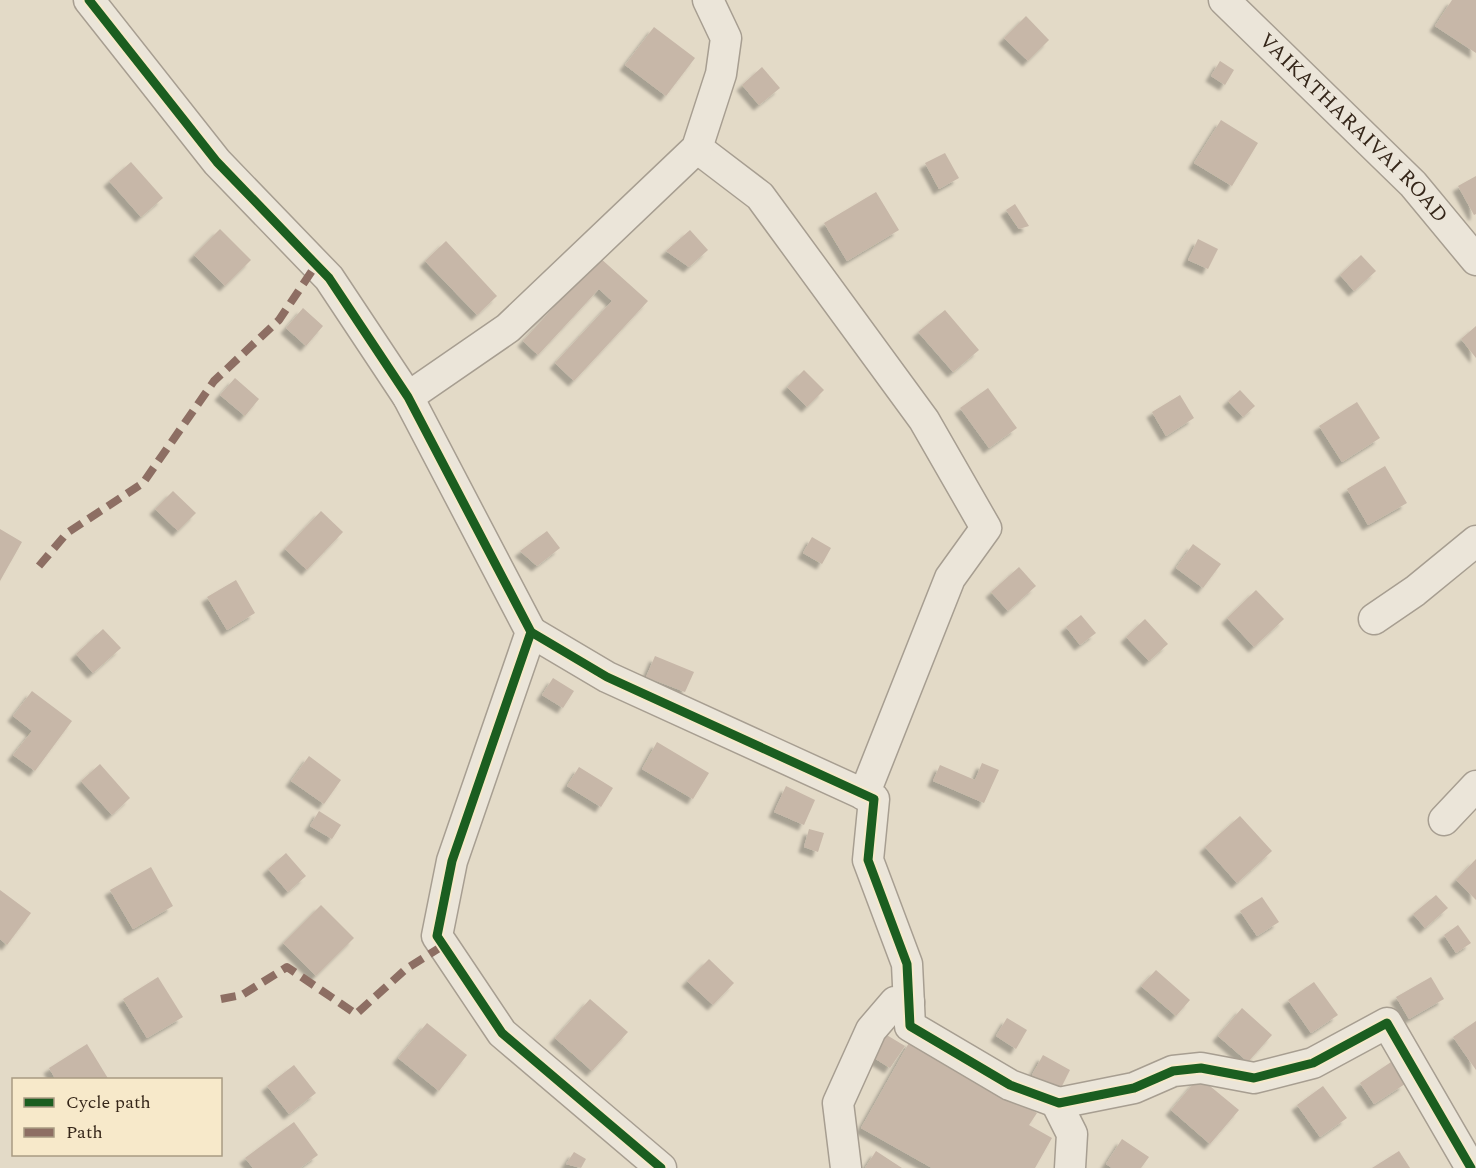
<svg xmlns="http://www.w3.org/2000/svg" width="1476" height="1168" viewBox="0 0 1476 1168" font-family="Spectral,serif">
	<style>
		.building { fill: #c7b7a8; filter: url(#shadow) }
		.lines { fill: none; stroke-linecap: round; stroke-linejoin: round }
		.minor-casing { stroke: #a79e91; stroke-width: 33 }
		.minor { stroke: #ebe5d9; stroke-width: 30 }
		.quiet { stroke: #8d6e63; stroke-width: 8; stroke-dasharray: 15 8; stroke-linecap: butt }
		.cycleway-casing { stroke: #f7e9ca; stroke-width: 13 }
		.cycleway { stroke: #1b5e20; stroke-width: 9 }
		.labels { text-anchor: middle; dominant-baseline: central; stroke-width: 5; stroke-linejoin: round; paint-order: stroke }
		.street-label { font-size: 21px; fill: #352619; stroke: #f7e9ca }
	</style>
	<defs>
		<filter id="shadow"><feDropShadow dx="-5.5" dy="5.5" stdDeviation="1.5" flood-color="#0004"/></filter>
	</defs>
	<rect width="100%" height="100%" fill="#e3dac7"/>
	<!-- building -->
	<g class="building">
		<path d="M1452,0H1476V53L1435,26Z"/>
		<path d="M1026,16L1049,40L1028,61L1004,38Z"/>
		<path d="M654,27L695,58L666,96L625,65Z"/>
		<path d="M1220,61L1234,70L1225,85L1211,76Z"/>
		<path d="M762,67L780,88L759,105L742,85Z"/>
		<path d="M1221,120L1258,143L1232,186L1194,163Z"/>
		<path d="M945,153L959,178L939,189L925,163Z"/>
		<path d="M131,162L163,198L141,217L109,181Z"/>
		<path d="M1476,176V214L1474,215L1458,186Z"/>
		<path d="M876,192L899,230L847,261L824,223Z"/>
		<path d="M1015,204L1029,226L1019,229L1006,210Z"/>
		<path d="M220,229L251,260L225,286L194,255Z"/>
		<path d="M690,230L708,250L689,267L666,251Z"/>
		<path d="M1198,239L1218,249L1208,269L1188,260Z"/>
		<path d="M446,241L497,296L477,315L425,261Z"/>
		<path d="M1361,255L1376,271L1354,291L1340,275Z"/>
		<path d="M599,257L648,301L574,381L555,363L612,301L599,289L538,355L523,341Z"/>
		<path d="M303,308L323,326L306,346L286,328Z"/>
		<path d="M945,310L979,350L953,372L918,332Z"/>
		<path d="M1476,326V358L1461,339Z"/>
		<path d="M804,370L824,390L807,407L787,387Z"/>
		<path d="M235,378L259,399L245,416L220,395Z"/>
		<path d="M988,388L1017,428L989,448L960,408Z"/>
		<path d="M1240,390L1255,406L1243,417L1228,401Z"/>
		<path d="M1180,395L1194,418L1166,436L1152,412Z"/>
		<path d="M1357,402L1380,438L1342,462L1319,426Z"/>
		<path d="M1385,466L1407,503L1368,525L1347,489Z"/>
		<path d="M173,491L196,513L178,531L155,509Z"/>
		<path d="M321,511L343,532L307,570L285,549Z"/>
		<path d="M0,529L22,542L0,581Z"/>
		<path d="M547,531L560,548L537,566L520,551Z"/>
		<path d="M812,537L831,548L822,564L803,553Z"/>
		<path d="M1193,544L1221,564L1203,588L1176,568Z"/>
		<path d="M1019,567L1036,586L1008,611L991,592Z"/>
		<path d="M236,580L255,613L227,630L207,597Z"/>
		<path d="M1256,590L1284,619L1254,647L1227,618Z"/>
		<path d="M1081,615L1096,633L1080,645L1066,627Z"/>
		<path d="M1145,619L1168,644L1149,661L1126,637Z"/>
		<path d="M103,629L121,648L93,673L76,654Z"/>
		<path d="M655,656L694,672L685,692L646,677Z"/>
		<path d="M553,678L574,691L563,708L542,695Z"/>
		<path d="M32,691L72,721L35,771L13,755L32,731L13,716Z"/>
		<path d="M657,742L709,773L693,799L642,769Z"/>
		<path d="M309,756L341,780L324,804L291,781Z"/>
		<path d="M982,763L999,770L984,803L933,781L940,765L975,780Z"/>
		<path d="M100,764L130,798L112,815L81,781Z"/>
		<path d="M579,767L613,788L601,807L567,786Z"/>
		<path d="M786,786L815,800L804,825L774,812Z"/>
		<path d="M319,811L341,825L332,839L310,826Z"/>
		<path d="M1240,816L1272,851L1237,883L1205,847Z"/>
		<path d="M809,829L824,833L818,852L804,847Z"/>
		<path d="M286,853L306,876L288,892L268,869Z"/>
		<path d="M1476,859V900L1456,880Z"/>
		<path d="M151,867L173,906L133,929L110,890Z"/>
		<path d="M0,890L31,913L7,945L0,939Z"/>
		<path d="M1436,895L1448,908L1425,928L1413,914Z"/>
		<path d="M1262,897L1279,922L1257,936L1240,911Z"/>
		<path d="M321,905L354,938L316,976L283,943Z"/>
		<path d="M1458,925L1471,943L1456,953L1444,935Z"/>
		<path d="M709,959L734,983L713,1005L687,981Z"/>
		<path d="M1156,970L1190,1000L1176,1016L1141,986Z"/>
		<path d="M158,977L183,1017L147,1038L123,999Z"/>
		<path d="M1431,977L1444,999L1409,1019L1396,997Z"/>
		<path d="M1314,982L1338,1015L1311,1033L1288,1000Z"/>
		<path d="M590,999L628,1032L592,1071L555,1038Z"/>
		<path d="M1242,1008L1272,1035L1248,1062L1218,1036Z"/>
		<path d="M1007,1018L1027,1030L1016,1049L996,1036Z"/>
		<path d="M1476,1021V1070L1453,1037Z"/>
		<path d="M427,1023L467,1055L439,1091L398,1058Z"/>
		<path d="M885,1034L905,1046L890,1068L871,1056Z"/>
		<path d="M910,1041L1037,1113L1029,1125L1052,1138L1035,1168H932L861,1128Z"/>
		<path d="M87,1044L109,1080H56L49,1068Z"/>
		<path d="M1043,1055L1070,1070L1060,1090L1032,1075Z"/>
		<path d="M1391,1062L1405,1084L1374,1104L1360,1083Z"/>
		<path d="M294,1065L316,1093L289,1114L267,1086Z"/>
		<path d="M1199,1077L1239,1110L1210,1144L1171,1110Z"/>
		<path d="M1323,1086L1347,1118L1320,1137L1297,1105Z"/>
		<path d="M294,1122L318,1155L300,1168H253L245,1158Z"/>
		<path d="M1122,1139L1149,1157L1141,1168H1112L1106,1164Z"/>
		<path d="M876,1151L902,1168H865Z"/>
		<path d="M1399,1151L1410,1168H1372Z"/>
		<path d="M574,1152L586,1159L581,1168L566,1164Z"/>
	</g>
	<g class="lines">
		<defs>
			<g id="minor">
				<path d="M89,0L217,162L329,278L408,397L531,632L452,861L437,936L502,1033L661,1168"/>
				<path id="s1" d="M1224,0L1413,184L1476,260"/>
				<path d="M697,148L760,196L924,420L986,528L950,578L864,795"/>
				<path d="M408,397L508,328L697,148L721,74L726,38L708,0"/>
				<path d="M1374,619L1415,591L1476,541"/>
				<path d="M531,632L607,677L874,799L868,860L907,964L910,1026L1010,1085L1059,1103L1134,1088L1173,1071L1201,1068L1254,1078L1313,1063L1387,1023L1471,1168"/>
				<path d="M1444,820L1476,786"/>
				<path d="M1056,1102L1072,1134L1070,1168"/>
				<path d="M846,1168L838,1103L871,1030L895,1002H909"/>
			</g>
		</defs>
		<!-- minor casing -->
		<use href="#minor" class="minor-casing"/>
		<!-- minor -->
		<use href="#minor" class="minor"/>
		<!-- quiet -->
		<g class="quiet">
			<path d="M39,566L67,533L143,483L214,381L279,320L316,265"/>
			<path d="M221,999L242,995L287,967L356,1014L406,969L444,945"/>
		</g>
		<defs>
			<g id="cycleway">
				<path d="M89,0L217,162L329,278L408,397L531,632L452,861L437,936L502,1033L661,1168"/>
				<path d="M531,632L607,677L874,799L868,860L907,964L910,1026L1010,1085L1059,1103L1134,1088L1173,1071L1201,1068L1254,1078L1313,1063L1387,1023L1471,1168"/>
			</g>
		</defs>
		<!-- cycleway casing -->
		<use href="#cycleway" class="cycleway-casing"/>
		<!-- cycleway -->
		<use href="#cycleway" class="cycleway"/>
	</g>
	<g class="labels">
		<!-- street labels -->
		<g class="street-label">
			<text stroke="none"><textPath href="#s1" startOffset="182">VAIKATHARAIVAI ROAD</textPath></text>
		</g>
	</g>
	<!-- legend -->
	<rect x="12" y="1078" width="210" height="78" fill="#f7e9ca" stroke="#a99b83" stroke-width="1.5"/>
	<rect x="24" y="1098" width="30" height="9" fill="#1b5e20" stroke="#a99b83" stroke-width="1.5"/>
	<text x="66" y="1108" font-size="18" fill="#352619">Cycle path</text>
	<rect x="24" y="1128" width="30" height="9" fill="#8d6e63" stroke="#a99b83" stroke-width="1.5"/>
	<text x="66" y="1138" font-size="18" fill="#352619">Path</text>
</svg>
